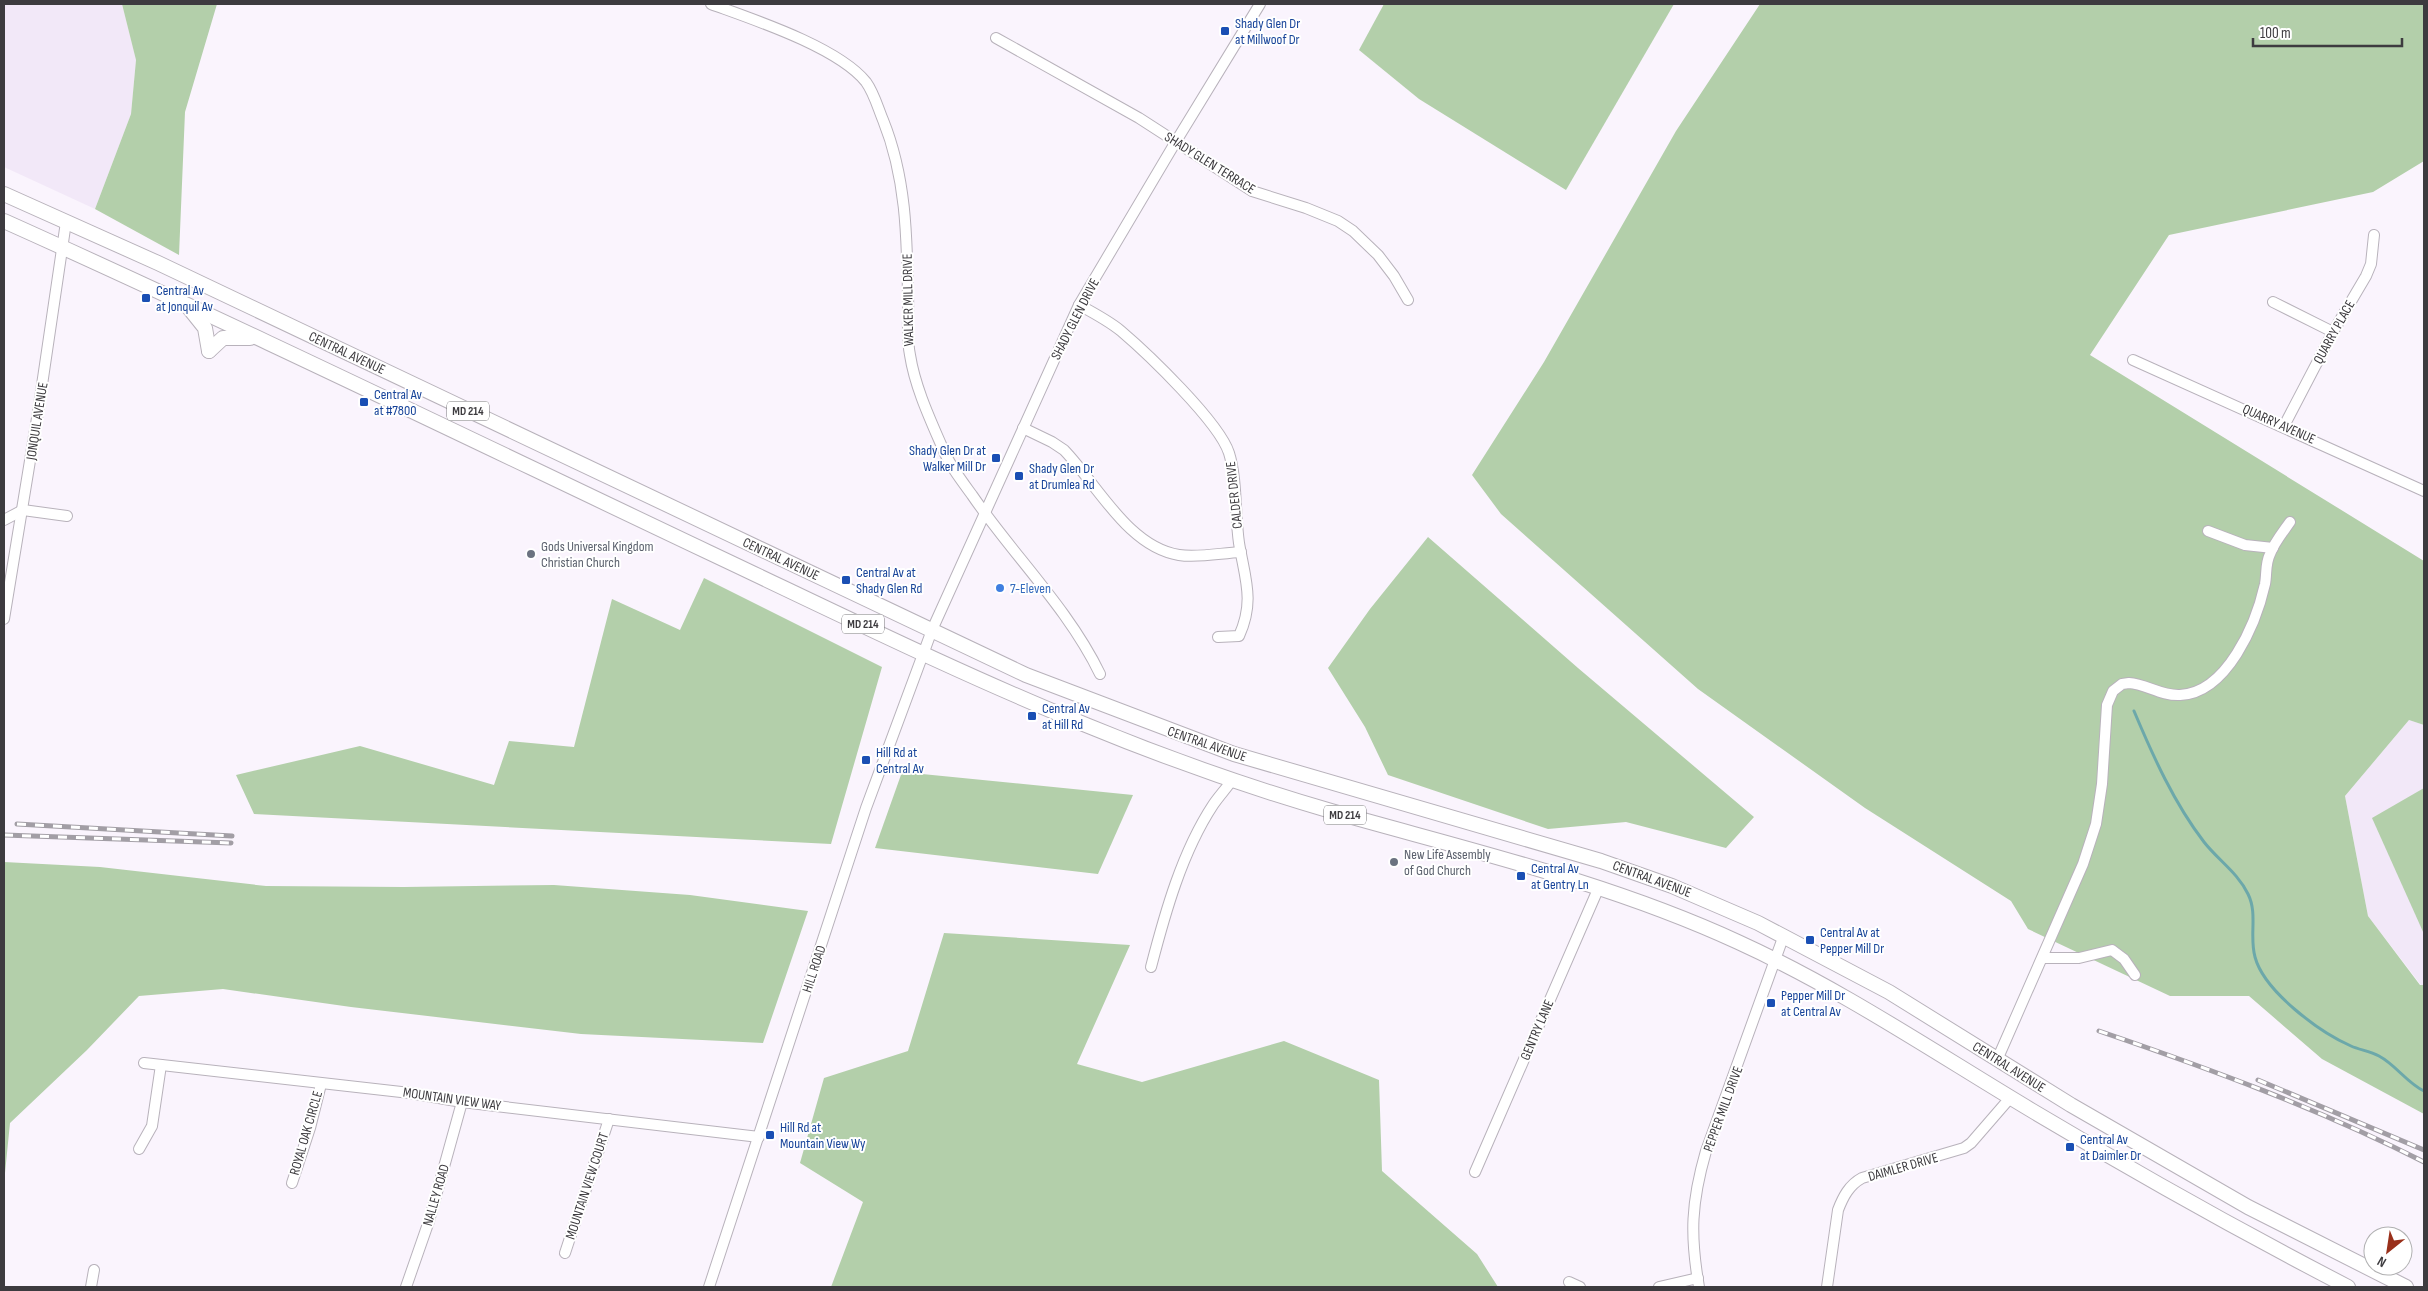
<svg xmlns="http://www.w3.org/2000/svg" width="2428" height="1291" viewBox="0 0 2428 1291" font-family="'Sofia Sans Condensed',sans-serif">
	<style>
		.built { fill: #f2e8f8 }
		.green { fill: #b3cfaa }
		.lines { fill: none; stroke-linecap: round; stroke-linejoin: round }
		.stream { stroke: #6ca8aa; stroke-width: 3 }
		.minor-casing { stroke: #b8b2bb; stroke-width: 12 }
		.major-casing { stroke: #b8b2bb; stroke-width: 16 }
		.minor { stroke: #fff; stroke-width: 10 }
		.major { stroke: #fff; stroke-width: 14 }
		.rail-casing { stroke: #a29ea5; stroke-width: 5 }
		.rail { stroke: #fff; stroke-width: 3; stroke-dasharray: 9; stroke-linecap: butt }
		.transit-dot { fill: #1a4fb4; stroke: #fff; stroke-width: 2 }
		.worship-dot { fill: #6b7280; stroke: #fff; stroke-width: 2 }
		.shop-dot { fill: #3f7fe0; stroke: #fff; stroke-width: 2 }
		.labels { text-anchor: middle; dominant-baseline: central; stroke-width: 4; stroke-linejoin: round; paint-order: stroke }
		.shield { fill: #fff; stroke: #777679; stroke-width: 1 }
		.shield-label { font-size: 12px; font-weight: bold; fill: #3d3b3f }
		.transit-label { font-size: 14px; fill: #164399; stroke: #fff; text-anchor: start }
		.street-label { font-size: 14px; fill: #3d3b3f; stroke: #fff }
		.worship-label { font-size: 14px; fill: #5b616d; stroke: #fff; text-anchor: start }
		.shop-label { font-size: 14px; fill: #366cbe; stroke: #fff; text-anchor: start }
	</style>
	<rect width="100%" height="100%" fill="#faf4fd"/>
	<!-- built -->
	<g class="built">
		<path d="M4,4H122L136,60L131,114L95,209L4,167Z"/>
		<path d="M2409,720L2424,725V985H2421L2368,916L2345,796Z"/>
	</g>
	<!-- green -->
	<g class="green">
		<path d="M122,4H217L185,112L179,255L95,209L131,114L136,60Z"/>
		<path d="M1384,4H1674L1566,190L1419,99L1359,50Z"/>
		<path d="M1760,4H2424V161L2373,192L2169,235L2090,355L2424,561V725L2409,720L2345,796L2368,916L2420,985H2424V1114L2322,1059L2249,996H2170L2028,929L2011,901L1865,808L1698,689L1501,514L1472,475L1544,362L1676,131Z"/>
		<path d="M1428,537L1578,668L1754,817L1726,848L1626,822L1548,829L1388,775L1365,727L1328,668L1370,609Z"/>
		<path d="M704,578L882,667L831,844L254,814L236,775L360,746L494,785L509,741L574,747L612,599L680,630Z"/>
		<path d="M902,772L1133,795L1098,874L875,848Z"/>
		<path d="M2424,788V934L2372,818Z"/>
		<path d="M4,862L100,867L266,886L404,887L554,885L690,895L808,911L763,1043L581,1034L351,1007L223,989L139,996L87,1050L10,1123L4,1183Z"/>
		<path d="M944,933L1130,945L1077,1064L1142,1082L1284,1041L1379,1080L1382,1171L1477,1254L1498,1287H831L863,1202L800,1163L824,1078L908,1051Z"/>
	</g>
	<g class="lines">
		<!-- stream -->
		<path class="stream" d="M2134,711C2153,756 2174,803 2204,842C2218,860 2238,873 2248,894C2258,914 2249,936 2255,957C2264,991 2319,1032 2351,1046C2360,1050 2370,1051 2379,1056C2396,1065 2407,1083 2424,1091"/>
		<defs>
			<g id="minor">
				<path d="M711,4C752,19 838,47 866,82C874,93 878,108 883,120C906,177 907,236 908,296C909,315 906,336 910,355C915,387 930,419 943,449C950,466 961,480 972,495C1013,555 1068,608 1100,674"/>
				<path d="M996,38L1139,118L1252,191L1306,208L1338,221L1353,231L1378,255L1394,276L1408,300"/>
				<path d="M2273,302L2333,332"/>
				<path d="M1079,305C1094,313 1109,321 1121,331C1148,354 1219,422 1229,453C1237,478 1235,516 1239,543C1245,579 1255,601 1239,636L1218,637"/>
				<path d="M2133,360L2424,491"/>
				<path d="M2284,426L2333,332L2366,276L2371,264L2374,235"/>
				<path d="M1023,428L1052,442L1064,450C1097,484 1128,547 1179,555C1198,558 1221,553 1241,552"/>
				<path d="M4,520L23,510L67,516"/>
				<path d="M2208,531L2245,545L2273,548"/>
				<path d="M4,619L38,412L66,222"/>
				<path d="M2043,958H2079L2112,950L2124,959L2135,975"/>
				<path d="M1151,967C1165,913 1182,852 1213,805C1219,796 1226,789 1232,780"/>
				<path d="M1997,1060L2083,864L2096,824L2102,784L2107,705L2113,691L2122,684L2129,683C2146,684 2161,696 2180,695C2227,693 2256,624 2265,584C2267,574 2265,564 2270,554C2274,543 2283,532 2290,522"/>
				<path d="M144,1063L410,1093L462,1102L759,1137"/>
				<path d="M139,1149L152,1126L161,1065"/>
				<path d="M1475,1172L1599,887"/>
				<path d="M292,1183L310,1128L321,1084"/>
				<path d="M565,1253L609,1119"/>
				<path d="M1569,1282L1580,1287"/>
				<path d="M91,1287L94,1270"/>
				<path d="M406,1287L429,1221L462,1102"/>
				<path d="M709,1287L866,808L932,630L1079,305L1175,143L1260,4"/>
				<path d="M1659,1287L1698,1278"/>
				<path d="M1699,1287C1690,1235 1691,1203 1706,1151L1784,935"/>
				<path d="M1827,1287L1838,1210C1843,1197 1849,1185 1862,1178L1964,1148L1971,1143L2010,1098"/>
			</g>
			<g id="major">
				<path d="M4,194L158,263L1026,675L1234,754L1601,861L1672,886L1758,923L1889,992L2071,1105L2248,1207L2406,1287"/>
				<path d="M4,221C240,327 474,441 708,552C833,611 958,673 1086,725C1166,758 1248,787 1331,811C1468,850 1608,882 1738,942C1841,989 1934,1052 2031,1110C2135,1172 2240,1231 2348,1287"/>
				<path d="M189,308L205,328L209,351"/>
				<path d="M209,351L223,338H250"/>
			</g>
		</defs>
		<!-- minor casing -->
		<use href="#minor" class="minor-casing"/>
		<!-- major casing -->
		<use href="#major" class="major-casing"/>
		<!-- minor -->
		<use href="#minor" class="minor"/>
		<!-- major -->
		<use href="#major" class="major"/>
		<defs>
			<g id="rail">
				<path d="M17,824L232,836"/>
				<path d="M4,835L231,843"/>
				<path d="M2099,1031C2210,1069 2320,1109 2424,1162"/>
				<path d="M2258,1080L2424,1150"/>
			</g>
		</defs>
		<!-- rail casing -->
		<use href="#rail" class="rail-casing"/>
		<!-- rail -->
		<use href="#rail" class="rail"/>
	</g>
	<!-- markers -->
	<g class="transit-dot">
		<rect x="1220" y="26" width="10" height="10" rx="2.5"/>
		<rect x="141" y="293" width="10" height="10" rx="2.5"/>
		<rect x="359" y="397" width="10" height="10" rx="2.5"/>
		<rect x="991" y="453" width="10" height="10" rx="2.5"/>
		<rect x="1014" y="471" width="10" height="10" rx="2.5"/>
		<rect x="841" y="575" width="10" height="10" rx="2.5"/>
		<rect x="1027" y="711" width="10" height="10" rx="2.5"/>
		<rect x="861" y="755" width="10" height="10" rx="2.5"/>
		<rect x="1516" y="871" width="10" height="10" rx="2.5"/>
		<rect x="1805" y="935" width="10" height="10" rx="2.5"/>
		<rect x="1766" y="998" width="10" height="10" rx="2.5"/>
		<rect x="765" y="1130" width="10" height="10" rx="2.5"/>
		<rect x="2065" y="1142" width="10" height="10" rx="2.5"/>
	</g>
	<g class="worship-dot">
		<circle cx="531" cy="554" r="5"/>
		<circle cx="1394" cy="862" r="5"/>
	</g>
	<circle class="shop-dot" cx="1000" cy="588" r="5"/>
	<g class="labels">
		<!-- shield labels -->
		<g class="shield">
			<rect x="447" y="401.5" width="42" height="19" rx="4"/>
			<rect x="842" y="614.5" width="42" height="19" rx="4"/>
			<rect x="1324" y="805.5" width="42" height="19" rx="4"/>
		</g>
		<g class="shield-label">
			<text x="468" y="411">MD 214</text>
			<text x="863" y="624">MD 214</text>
			<text x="1345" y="815">MD 214</text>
		</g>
		<!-- transit labels -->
		<g class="transit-label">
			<text x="1235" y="23">Shady Glen Dr<tspan x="1235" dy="16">at Millwoof Dr</tspan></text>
			<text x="156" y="290">Central Av<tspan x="156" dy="16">at Jonquil Av</tspan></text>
			<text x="374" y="394">Central Av<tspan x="374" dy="16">at #7800</tspan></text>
			<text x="986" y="450" text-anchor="end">Shady Glen Dr at<tspan x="986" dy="16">Walker Mill Dr</tspan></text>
			<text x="1029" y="468">Shady Glen Dr<tspan x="1029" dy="16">at Drumlea Rd</tspan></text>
			<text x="856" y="572">Central Av at<tspan x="856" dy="16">Shady Glen Rd</tspan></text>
			<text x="1042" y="708">Central Av<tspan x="1042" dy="16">at Hill Rd</tspan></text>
			<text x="876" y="752">Hill Rd at<tspan x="876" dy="16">Central Av</tspan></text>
			<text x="1531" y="868">Central Av<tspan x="1531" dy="16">at Gentry Ln</tspan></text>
			<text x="1820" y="932">Central Av at<tspan x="1820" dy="16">Pepper Mill Dr</tspan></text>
			<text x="1781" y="995">Pepper Mill Dr<tspan x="1781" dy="16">at Central Av</tspan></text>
			<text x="780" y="1127">Hill Rd at<tspan x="780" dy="16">Mountain View Wy</tspan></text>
			<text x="2080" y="1139">Central Av<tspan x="2080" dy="16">at Daimler Dr</tspan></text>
		</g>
		<!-- street labels -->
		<g class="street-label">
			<text transform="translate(1210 163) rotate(32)">SHADY GLEN TERRACE</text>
			<text transform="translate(908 300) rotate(-91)">WALKER MILL DRIVE</text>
			<text transform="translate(1075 319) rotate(-63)">SHADY GLEN DRIVE</text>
			<text transform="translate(2334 332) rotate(-61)">QUARRY PLACE</text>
			<text transform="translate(347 353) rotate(25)">CENTRAL AVENUE</text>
			<text transform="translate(37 421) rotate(-81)">JONQUIL AVENUE</text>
			<text transform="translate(2279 424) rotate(24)">QUARRY AVENUE</text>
			<text transform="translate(1234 495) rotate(-96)">CALDER DRIVE</text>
			<text transform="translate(781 559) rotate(25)">CENTRAL AVENUE</text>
			<text transform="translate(1207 744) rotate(19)">CENTRAL AVENUE</text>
			<text transform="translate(1652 879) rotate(20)">CENTRAL AVENUE</text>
			<text transform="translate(814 969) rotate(-72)">HILL ROAD</text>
			<text transform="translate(1537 1030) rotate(-67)">GENTRY LANE</text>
			<text transform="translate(2009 1067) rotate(32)">CENTRAL AVENUE</text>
			<text transform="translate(452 1099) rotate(8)">MOUNTAIN VIEW WAY</text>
			<text transform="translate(1723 1109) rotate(-70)">PEPPER MILL DRIVE</text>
			<text transform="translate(306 1133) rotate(-74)">ROYAL OAK CIRCLE</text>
			<text transform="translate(1903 1167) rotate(-16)">DAIMLER DRIVE</text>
			<text transform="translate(587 1186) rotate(-72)">MOUNTAIN VIEW COURT</text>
			<text transform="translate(436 1195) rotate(-74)">NALLEY ROAD</text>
		</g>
		<!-- worship labels -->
		<g class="worship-label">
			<text x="541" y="546">Gods Universal Kingdom<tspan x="541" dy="16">Christian Church</tspan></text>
			<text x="1404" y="854">New Life Assembly<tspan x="1404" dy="16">of God Church</tspan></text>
		</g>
		<!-- shop labels -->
		<g class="shop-label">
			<text x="1010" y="588">7-Eleven</text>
		</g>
	</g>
	<!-- border -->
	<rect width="2428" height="1291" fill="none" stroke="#3d3b3f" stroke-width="10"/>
	<!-- north arrow -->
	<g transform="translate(2388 1251) rotate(210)"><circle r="24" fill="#ffffff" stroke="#b1b1b2"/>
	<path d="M0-4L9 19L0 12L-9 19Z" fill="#99301b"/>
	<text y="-8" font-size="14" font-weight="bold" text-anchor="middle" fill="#3d3b3f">N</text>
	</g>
	<!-- scale -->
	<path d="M2253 38v8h149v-8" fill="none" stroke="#3d3b3f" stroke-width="2.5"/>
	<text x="2260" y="38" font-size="15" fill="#3d3b3f" stroke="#ffffff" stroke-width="4" paint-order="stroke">100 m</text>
</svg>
